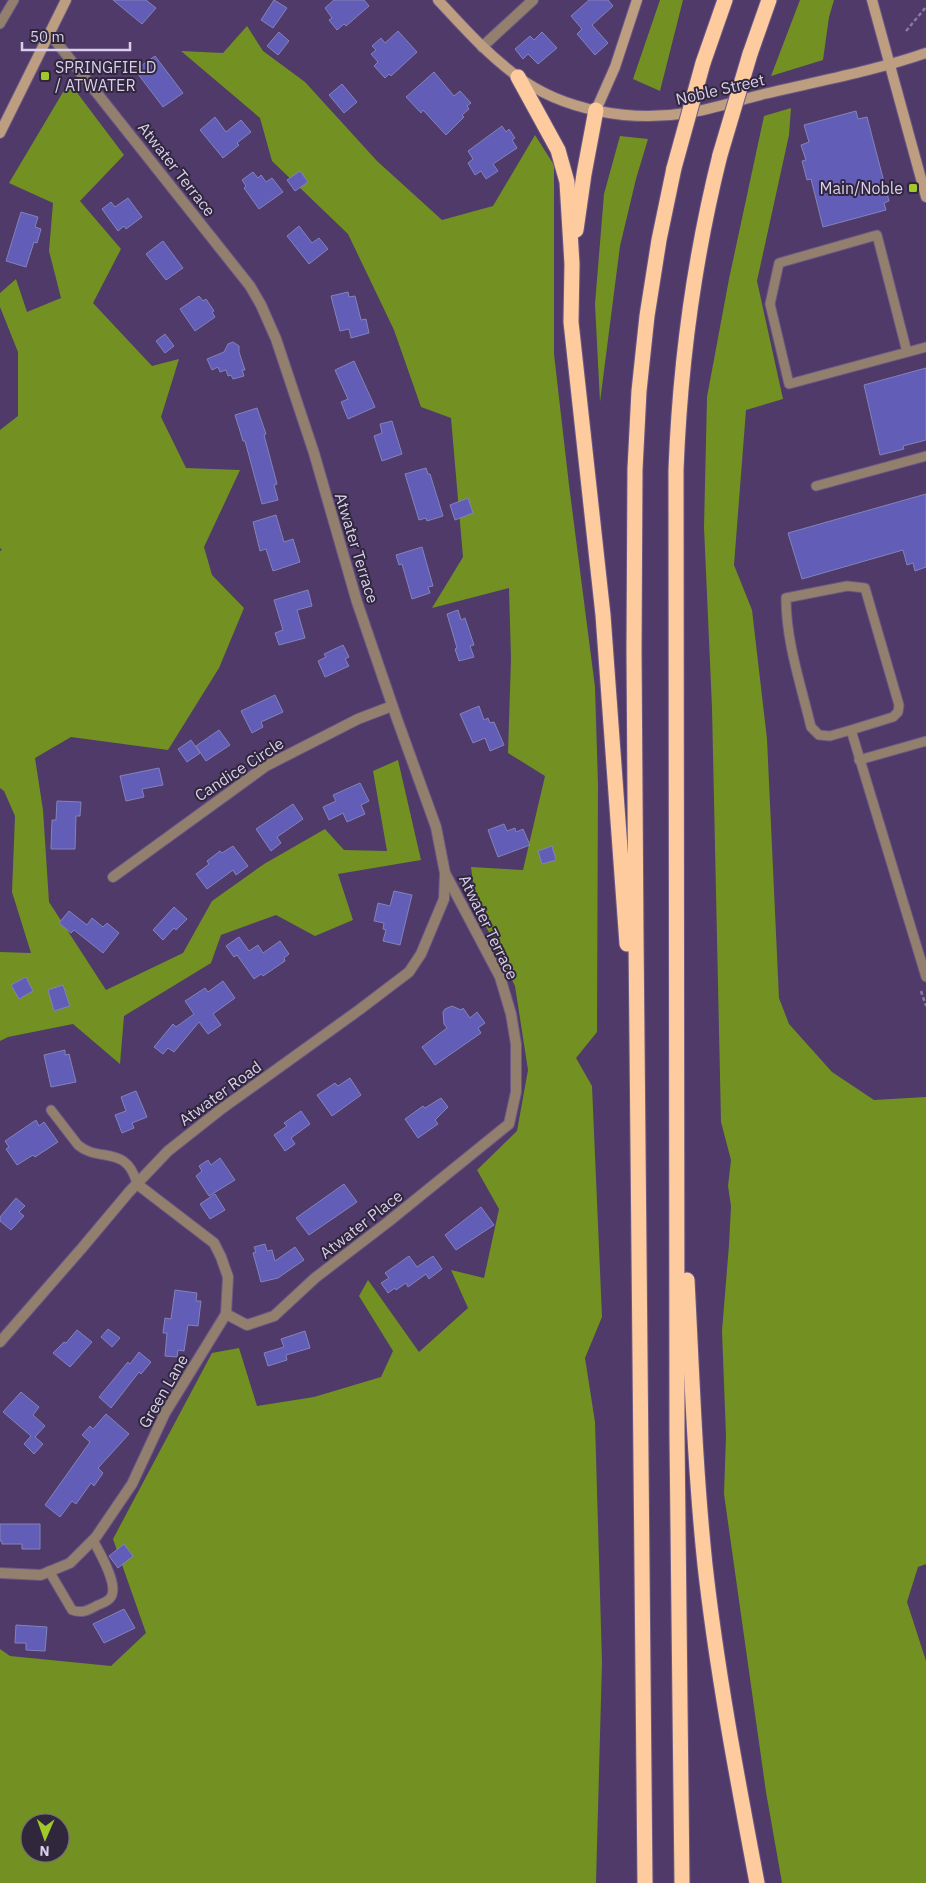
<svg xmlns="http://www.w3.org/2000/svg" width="926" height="1883" viewBox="0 0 926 1883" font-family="'IBM Plex Sans',sans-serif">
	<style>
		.forest { fill: #739022; fill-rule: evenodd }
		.building { fill: #625db6; stroke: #8383ba }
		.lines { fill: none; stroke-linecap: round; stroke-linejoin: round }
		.lane-casing { stroke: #6b5884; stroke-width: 11 }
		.street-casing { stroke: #6b5884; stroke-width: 12 }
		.secondary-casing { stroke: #6b5884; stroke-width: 12 }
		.highway-casing { stroke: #6b5884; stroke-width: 17 }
		.path { stroke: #8a79a1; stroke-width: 2.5; stroke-dasharray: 4 2.5; stroke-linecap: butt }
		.lane { stroke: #937f6d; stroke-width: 9 }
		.street { stroke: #937f6d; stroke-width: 10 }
		.secondary { stroke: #be9e81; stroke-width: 10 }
		.highway { stroke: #fdcb9d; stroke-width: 15 }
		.highway-bridge-casing { stroke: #6b5884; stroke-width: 17; stroke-linecap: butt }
		.highway-bridge { stroke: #fdcb9d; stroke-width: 15 }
		.poi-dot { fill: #a1c92a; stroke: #30273d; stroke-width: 2 }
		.labels { text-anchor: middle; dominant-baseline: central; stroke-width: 4; stroke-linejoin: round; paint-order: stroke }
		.poi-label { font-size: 16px; fill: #d9ceeb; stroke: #30273d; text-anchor: start }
		.street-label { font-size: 16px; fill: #d9ceeb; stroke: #30273d }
	</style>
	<rect width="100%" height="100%" fill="#4f3a6a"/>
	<!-- forest -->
	<g class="forest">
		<path d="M660,0H683L660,91L633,79Z"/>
		<path d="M800,0H834L829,17L823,60L771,76Z"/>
		<path d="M247,26L263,51L305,82L377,161L442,220L493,206L535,135L554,165V354L569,485L595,687L598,784L597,1032L576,1058L592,1086L602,1317L585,1358L595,1422L602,1662L596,1883H0V1649L10,1656L111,1666L146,1633L113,1539L212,1353L239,1348L257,1406L314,1397L381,1377L393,1351L359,1296L368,1280L419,1352L468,1308L451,1270L484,1278L499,1209L477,1170L517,1131L528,1070L515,986L476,906L471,867L523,870L545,776L508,753L511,659L509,588L432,608L463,557L451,418L421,407L394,330L348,234L272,161L260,118L181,51L223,53ZM30,1823H60V1853H30Z"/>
		<path d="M69,82L124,155L80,201L121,249L93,303L152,366L179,359L161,417L186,468L240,470L204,547L212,575L244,608L219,668L168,750L71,737L35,758L43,810L49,902L106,990L183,953L212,901L264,864L325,829L344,850L387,851L373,771L398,760L421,860L338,874L353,920L315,936L276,915L221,935L211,963L124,1016L120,1064L73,1024L8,1037L0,1041V952L31,953L12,892L15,816L4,791L0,788V551L2,550L0,548V430L18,416V352L0,307V293L16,279L27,312L61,298L49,251L53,203L9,183Z"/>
		<path d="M791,108L789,135L757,281L783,399L746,410L734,565L752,610L767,739L779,998L789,1024L832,1072L874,1100L926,1097V1564L918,1567L907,1602L926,1661V1883H782L766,1792L724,1494L726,1436L722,1331L729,1245L731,1206L728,1186L731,1160L721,1122L712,708L704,527L707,397L729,279L764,116Z"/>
		<path d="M620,136L648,139L636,179L620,246L600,402L595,304L604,194Z"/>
	</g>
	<!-- building -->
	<g class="building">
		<path d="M113,0H146L156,8L142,24Z"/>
		<path d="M274,0L287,8L273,28L261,20Z"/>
		<path d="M334,0H364L369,6L346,26L344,24L337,30L329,20L332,18L325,8Z"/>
		<path d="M589,0H608L613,6L592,25L608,43L595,55L577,34L582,29L571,16Z"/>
		<path d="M398,31L417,52L391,76L389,74L385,78L374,66L378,62L371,54L376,50L372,46L381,38L385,43Z"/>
		<path d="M279,32L289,41L278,55L267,46Z"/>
		<path d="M542,32L557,48L538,64L528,54L523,59L515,49L530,36L534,40Z"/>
		<path d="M155,56L183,93L163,107L135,70Z"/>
		<path d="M434,72L454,96L460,91L471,103L467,106L469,109L462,115L464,117L446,135L423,110L421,113L406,97Z"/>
		<path d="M342,84L357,102L344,113L329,95Z"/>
		<path d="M856,111L858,119L867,117L889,201L884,203L886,210L823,227L811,179L807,180L802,161L806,160L801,145L809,142L804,125Z"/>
		<path d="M215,117L226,132L241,120L251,132L237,143L239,145L223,158L200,130Z"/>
		<path d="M502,126L506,132L509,129L515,138L512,140L517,148L493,164L498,171L486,179L481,171L475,175L468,163L473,159L468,151Z"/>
		<path d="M300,171L308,182L295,191L287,180Z"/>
		<path d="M253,172L258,178L261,175L266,182L272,178L283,192L259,209L244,188L246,186L242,180Z"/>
		<path d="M128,198L142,217L126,229L124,226L118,231L102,209L111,202L115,207Z"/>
		<path d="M21,212L38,217L35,227L41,229L37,243L34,242L26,267L6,261Z"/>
		<path d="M299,226L312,243L319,238L328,249L309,264L287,236Z"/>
		<path d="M163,241L183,268L166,280L146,254Z"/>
		<path d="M348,292L349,297L355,296L361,320L366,319L369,333L351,338L349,329L340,331L331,296Z"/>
		<path d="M199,296L203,301L206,299L214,311L212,312L215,317L195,331L180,309Z"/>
		<path d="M165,334L174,346L165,353L156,341Z"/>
		<path d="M233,342L239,346V352L245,370H242L244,376L233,379L231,375L228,376L226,370L220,372L218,367L212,370L207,359L224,352L228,344Z"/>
		<path d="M354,361L375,407L348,419L341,402L348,399L335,370Z"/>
		<path d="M926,368V440L903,446L904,449L880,455L864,385Z"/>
		<path d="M257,408L266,434L264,435L277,484L274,485L278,500L262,504L245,441H243L235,415Z"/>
		<path d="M392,421L402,454L382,461L374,436L382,433L380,424Z"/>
		<path d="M426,468L428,474H430L443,516L427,521L426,518L419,520L405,474Z"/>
		<path d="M926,494V567L915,571L913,563L907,565L903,550L802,579L788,533Z"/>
		<path d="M468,498L473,513L455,520L450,505Z"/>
		<path d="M276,515L284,542L293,539L300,562L273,571L266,549L260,551L253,522Z"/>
		<path d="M422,547L433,586L428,587L430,593L412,599L402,564L399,565L396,555Z"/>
		<path d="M308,590L312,606L297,610L305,638L279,645L275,633L283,630L274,600Z"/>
		<path d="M458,610L461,620L465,618L474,645L470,646L474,657L459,661L455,649L457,648L447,614Z"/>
		<path d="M343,645L349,657L345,659L349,666L325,677L318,661L326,657L324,654Z"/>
		<path d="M275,695L283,712L261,722L263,727L252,733L241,711Z"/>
		<path d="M479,706L484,720L488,718L490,723L494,722L504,745L490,751L485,738L473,743L460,714Z"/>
		<path d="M219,730L230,745L206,761L196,746Z"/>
		<path d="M191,740L200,753L187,762L178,749Z"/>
		<path d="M159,768L163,785L142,789L144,797L126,801L120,776Z"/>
		<path d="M360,783L369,801L361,805L365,814L347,822L343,813L329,820L323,807L336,801L333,795Z"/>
		<path d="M57,801L81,802L80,816H76L75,849H51L52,820H56Z"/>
		<path d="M293,804L303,819L277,837L281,843L271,851L256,829Z"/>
		<path d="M504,824L507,831L515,828L516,832L523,829L530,845L498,857L488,830Z"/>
		<path d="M233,846L248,866L236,875L233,870L207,889L196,874L209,864L207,861L220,851L222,853Z"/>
		<path d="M552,846L556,860L542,864L538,851Z"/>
		<path d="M394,891L412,895L400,945L383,941L386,930L383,929L384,923L374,921L378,903L390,906Z"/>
		<path d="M174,907L187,919L176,930L174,928L163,940L153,930Z"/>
		<path d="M69,911L87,925L92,918L103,927L107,923L119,933L103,953L74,930L71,933L59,923Z"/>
		<path d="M239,937L249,951L258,945L263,953L280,941L289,954L284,958L285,961L263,976L261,974L254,979L237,955L234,957L226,946Z"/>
		<path d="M26,977L33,991L19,999L11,985Z"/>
		<path d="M223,981L235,998L213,1014L221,1025L208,1034L199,1022L174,1052L168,1048L163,1054L154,1047L173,1024L176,1027L194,1014L185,1001L205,988L208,992Z"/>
		<path d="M63,985L70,1006L54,1011L48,990Z"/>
		<path d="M452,1006L461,1010L463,1008L470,1018L477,1012L485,1023L478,1028L481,1033L435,1065L422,1047L447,1028L444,1024L443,1012L445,1009Z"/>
		<path d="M65,1050V1055L69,1054L76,1082L51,1087L44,1055Z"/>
		<path d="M350,1078L361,1095L332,1116L317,1095L335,1083L338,1086Z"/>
		<path d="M136,1091L147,1117L132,1123L134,1128L122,1133L115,1115L126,1111L121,1097Z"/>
		<path d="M441,1098L448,1107L435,1120L438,1124L418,1138L405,1119L423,1106L425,1108Z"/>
		<path d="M301,1111L310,1124L291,1138L295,1144L285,1151L274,1135L287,1126L284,1123Z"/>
		<path d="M36,1120L39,1126L44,1122L58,1142L35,1157L33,1155L17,1165L6,1149L9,1147L5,1141Z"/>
		<path d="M220,1158L235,1180L209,1196L196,1176L202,1171L199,1166L208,1160L211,1165Z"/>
		<path d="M344,1184L357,1202L309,1235L296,1218Z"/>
		<path d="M215,1194L225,1210L210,1219L200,1204Z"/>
		<path d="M16,1198L25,1206L19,1212L24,1216L11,1230L0,1221V1217Z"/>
		<path d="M481,1207L494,1225L456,1250L445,1235Z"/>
		<path d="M265,1244L267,1251L272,1250L275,1261L295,1247L304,1260L278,1278L261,1282L253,1253L256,1252L254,1247Z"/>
		<path d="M409,1256L417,1267L433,1256L442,1269L429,1279L426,1274L408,1287L406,1283L396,1290L395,1288L388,1293L381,1283L389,1278L385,1273Z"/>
		<path d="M175,1290L197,1293L196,1301H201L198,1326L188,1325L184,1351L178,1350L177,1357L165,1356L167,1333H163L165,1318L171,1319Z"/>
		<path d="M108,1329L120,1338L112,1347L101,1337Z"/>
		<path d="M77,1330L92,1342L70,1367L53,1353L64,1342L66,1343Z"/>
		<path d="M305,1331L310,1348L286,1355L287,1360L268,1366L264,1353L284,1347L281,1339Z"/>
		<path d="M139,1352L151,1362L141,1374L139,1372L111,1408L99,1397L128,1362L130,1364Z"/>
		<path d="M21,1392L39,1407L33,1415L45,1426L35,1437L43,1444L34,1454L24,1444L31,1436L3,1412Z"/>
		<path d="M106,1414L129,1434L98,1468L103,1473L94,1486L91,1483L76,1504L72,1501L60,1517L45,1505L90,1442L82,1435L90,1426L93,1429Z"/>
		<path d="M0,1524H40V1549H22V1544H2V1541H0Z"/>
		<path d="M124,1544L133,1556L118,1568L109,1556Z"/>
		<path d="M124,1609L135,1628L104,1643L93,1624Z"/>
		<path d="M16,1625L47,1627L45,1651L26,1650V1643H15Z"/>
	</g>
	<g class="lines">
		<defs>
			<g id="lane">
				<path d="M0,24L14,0"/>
				<path d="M907,352L877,235L779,263L770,304L789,384L926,347"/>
				<path d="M816,486L926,456"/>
				<path d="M851,730L893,717L898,712L899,705L865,588L847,586L786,598C786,642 801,685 811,727L819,735L830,736L851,730L926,977"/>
				<path d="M859,760L926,741"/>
				<path d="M51,1110L78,1145C99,1163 127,1144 137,1184"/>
				<path d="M49,1571L72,1610C82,1614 89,1610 98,1605C102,1603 108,1602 111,1597C119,1584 99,1552 93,1540"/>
			</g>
			<g id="street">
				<path d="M50,34L250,286L261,305L276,339L314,453L357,602L397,719L436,827L445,873L500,977L511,1014L516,1044V1092L509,1124L388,1222L315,1278L274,1316L247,1325L226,1314"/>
				<path d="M482,47L533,0"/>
				<path d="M113,877L266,766L358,719L392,706"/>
				<path d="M0,1342L82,1248L129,1192L168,1151L220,1110L359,1010L409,972L421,954L444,899L445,874"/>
				<path d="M0,1573L41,1575L70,1563L96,1537L132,1484L165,1413L226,1314L228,1277L221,1257L214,1243L137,1184"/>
			</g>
			<g id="secondary">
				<path d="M438,0C463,27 487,54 517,76C563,111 631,122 687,113C714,109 739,100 764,94C818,81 874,71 926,53"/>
				<path d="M872,0L926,197"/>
				<path d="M596,110L615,67L637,0"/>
				<path d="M0,133L66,0"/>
			</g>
			<g id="highway">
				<path d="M750,54L769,0"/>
				<path d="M703,63L725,0"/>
				<path d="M518,77L558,150L567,182L572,264L571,322L603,615L627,944"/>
				<path d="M576,230L584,174L596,110"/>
				<path d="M687,1280C692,1375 695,1470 705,1565C717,1672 737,1777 757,1883"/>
				<path d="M645,1883L636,935L634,650L635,469L639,391L647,316L659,240L674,168"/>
				<path d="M682,1883L677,1435L676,470C680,363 694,259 720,155"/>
			</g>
		</defs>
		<!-- lane casing -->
		<use href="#lane" class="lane-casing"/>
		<!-- street casing -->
		<use href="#street" class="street-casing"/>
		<!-- secondary casing -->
		<use href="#secondary" class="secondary-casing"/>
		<!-- highway casing -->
		<use href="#highway" class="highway-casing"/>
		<!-- path -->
		<g class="path">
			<path d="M906,31L926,7"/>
			<path d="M921,991L926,1006"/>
		</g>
		<!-- lane -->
		<use href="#lane" class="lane"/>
		<!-- street -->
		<use href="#street" class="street"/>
		<!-- secondary -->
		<use href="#secondary" class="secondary"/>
		<!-- highway -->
		<use href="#highway" class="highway"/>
		<defs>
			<g id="highway-bridge">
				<path d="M720,155L750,54"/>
				<path d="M674,168L703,63"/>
			</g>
		</defs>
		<!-- highway-bridge casing -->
		<use href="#highway-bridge" class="highway-bridge-casing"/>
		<!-- highway-bridge -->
		<use href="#highway-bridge" class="highway-bridge"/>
	</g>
	<!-- markers -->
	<g class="poi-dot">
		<rect x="40" y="71" width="10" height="10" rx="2.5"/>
		<rect x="908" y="183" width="10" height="10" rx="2.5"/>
	</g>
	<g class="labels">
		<!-- poi labels -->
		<g class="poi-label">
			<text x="55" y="67">SPRINGFIELD<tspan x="55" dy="18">/ ATWATER</tspan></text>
			<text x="903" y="188" text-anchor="end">Main/Noble</text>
		</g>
		<!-- street labels -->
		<g class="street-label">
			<text transform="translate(720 89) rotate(-13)">Noble Street</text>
			<text transform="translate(177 169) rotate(52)">Atwater Terrace</text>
			<text transform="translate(357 548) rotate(73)">Atwater Terrace</text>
			<text transform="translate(239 769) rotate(-33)">Candice Circle</text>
			<text transform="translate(489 927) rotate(64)">Atwater Terrace</text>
			<text transform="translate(220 1093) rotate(-36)">Atwater Road</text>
			<text transform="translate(361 1224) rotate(-38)">Atwater Place</text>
			<text transform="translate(163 1391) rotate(-60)">Green Lane</text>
		</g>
	</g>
	<!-- north arrow -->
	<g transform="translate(45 1838) rotate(182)"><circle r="24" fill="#30273d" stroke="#746a83"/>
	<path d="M0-4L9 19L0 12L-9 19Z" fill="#a1c92a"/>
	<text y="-8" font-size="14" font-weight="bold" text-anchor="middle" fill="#d9ceeb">N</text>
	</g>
	<!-- scale -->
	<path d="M22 42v8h108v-8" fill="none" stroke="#d9ceeb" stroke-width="2.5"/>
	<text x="30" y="42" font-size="15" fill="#d9ceeb" stroke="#30273d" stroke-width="4" paint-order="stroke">50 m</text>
</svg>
